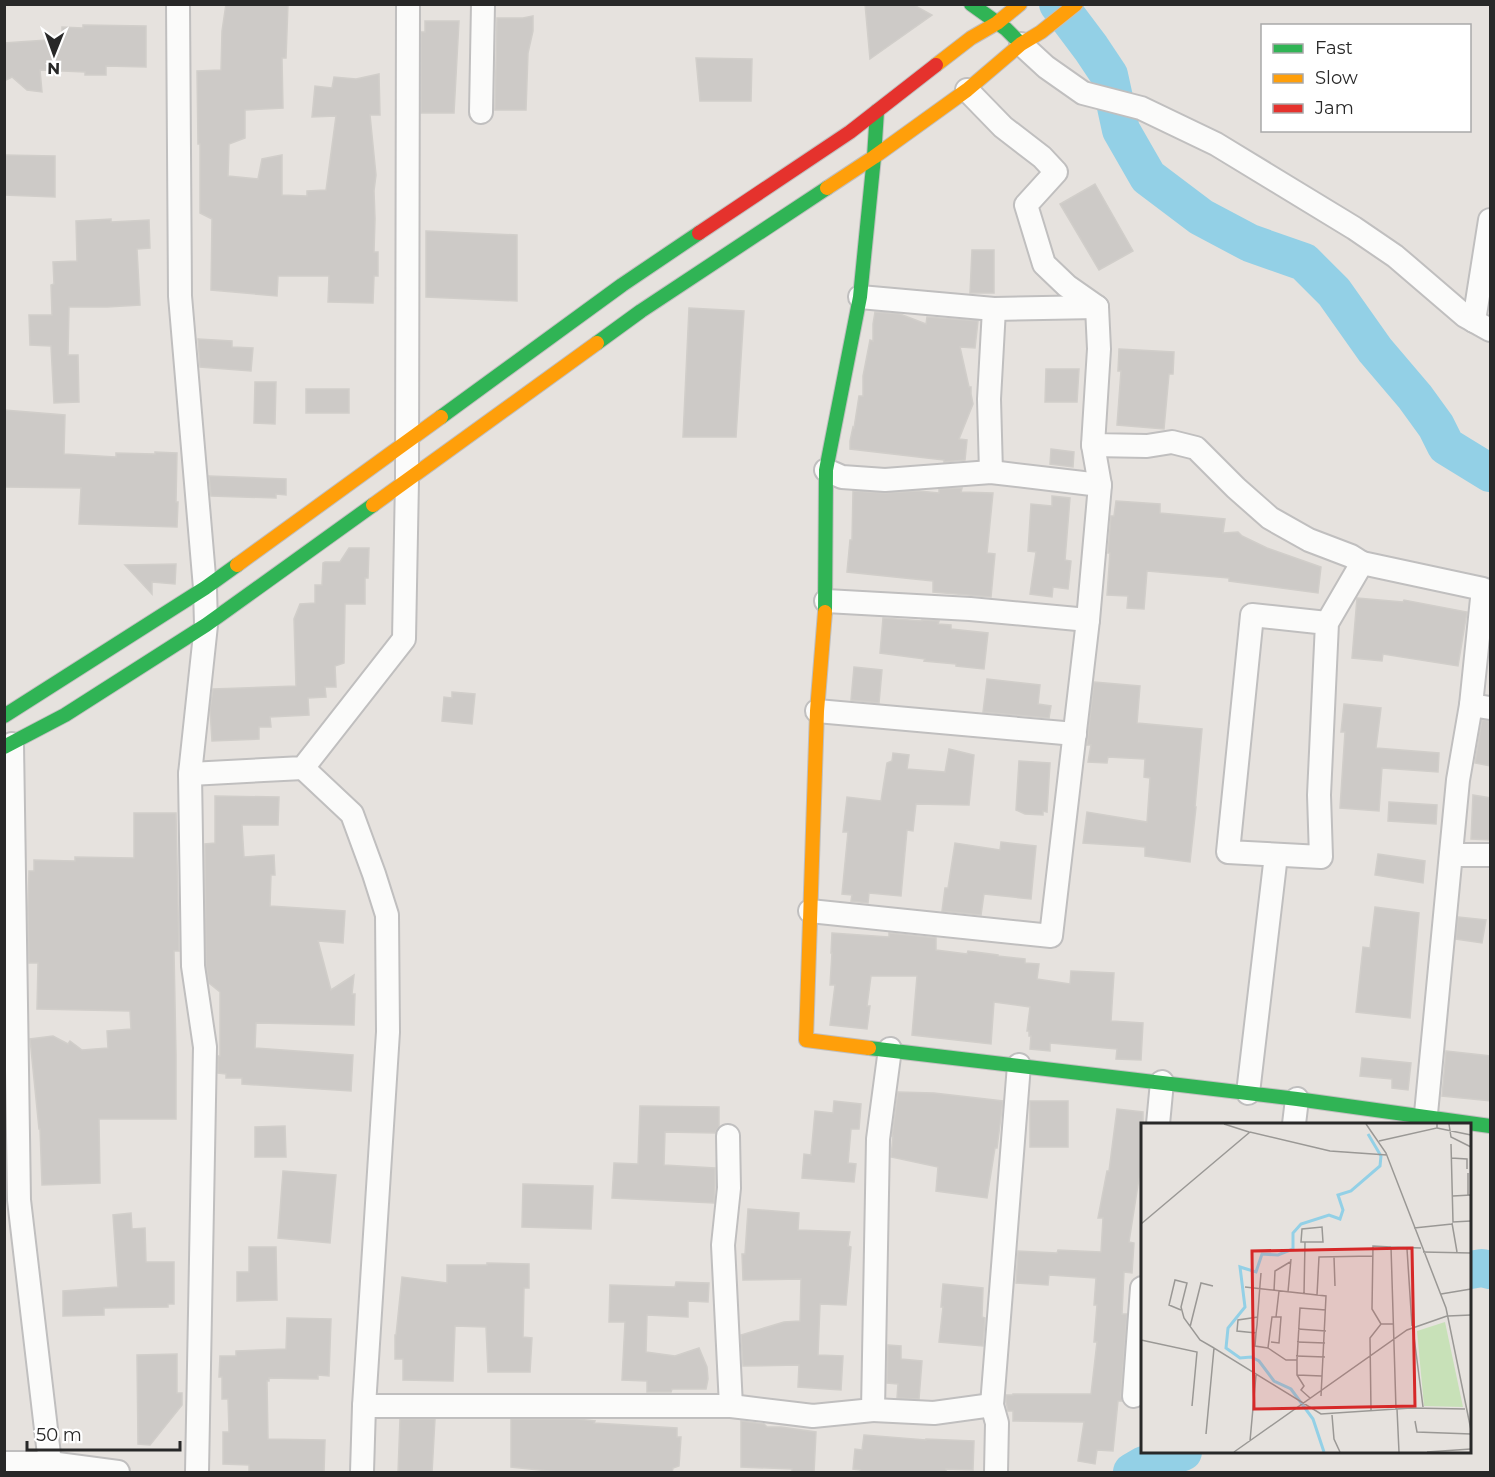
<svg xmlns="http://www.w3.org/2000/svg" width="1495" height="1477" viewBox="0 0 1495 1477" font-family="Montserrat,sans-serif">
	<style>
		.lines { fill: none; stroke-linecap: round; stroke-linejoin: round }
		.river { stroke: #93d0e6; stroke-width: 38 }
		.building { fill: #cdcac7; stroke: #d1ceca; stroke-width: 1.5 }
		.street-casing { stroke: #c0bfbf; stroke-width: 26 }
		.fast-casing { stroke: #c0bfbf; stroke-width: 16 }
		.slow-casing { stroke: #c0bfbf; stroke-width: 16 }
		.jam-casing { stroke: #c0bfbf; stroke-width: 16 }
		.street { stroke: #fbfbfa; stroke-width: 22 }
		.fast { stroke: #30b455; stroke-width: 14 }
		.slow { stroke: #ff9f0a; stroke-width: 14 }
		.jam { stroke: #e5322d; stroke-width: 14 }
		.inset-river { fill: none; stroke: #93d0e6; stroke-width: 3 }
		.inset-road { fill: none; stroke: #9a9895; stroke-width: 1.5 }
		.view { fill: #d62828; fill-opacity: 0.15; stroke: #d62828; stroke-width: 3 }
		.inset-edge { fill: none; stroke: #282828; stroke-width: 3 }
	</style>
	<rect width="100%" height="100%" fill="#e6e2de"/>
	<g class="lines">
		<!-- river -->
		<g class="river">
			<path d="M1058,4L1091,48L1109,75L1121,130L1148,177L1201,217L1250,243L1304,262L1334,292L1375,350L1415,397L1436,426L1446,446L1490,473"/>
			<path d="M1470,1270L1482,1268L1490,1270"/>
			<path d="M1132,1472L1144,1465L1183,1452"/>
		</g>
	</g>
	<!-- building -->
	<g class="building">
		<path d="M226,4H288L286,58H282L283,108L245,110V138L229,144L228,176L258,179L262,159L282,155V195L307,196V191L326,190L336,116L312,117L315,86L332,88L334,77L356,79L379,74L380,115H370L376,175L374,191L375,219L374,252H378V276H374L373,303L328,302L329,276H278L277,296L211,290L212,219L200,213V144H198L197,71L221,70L222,31Z"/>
		<path d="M865,4H912L932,15L870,59Z"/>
		<path d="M533,16V31L528,53L526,110H495L497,18H523Z"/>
		<path d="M425,21H459L454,113H421V32H425Z"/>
		<path d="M83,25L146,26V67L106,66V75H85V72L40,70L42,92L27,90L12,77L4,81V43L62,39V27L83,28Z"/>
		<path d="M696,58L752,59L751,101H700Z"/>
		<path d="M4,155L55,156V197L4,195Z"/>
		<path d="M1095,184L1133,251L1099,270L1060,204Z"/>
		<path d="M111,219V222L149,220L150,248L137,249L140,305L107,307H69L68,355H78L79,402L54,403L51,346L30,345L29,315H52L51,285L54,284L53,262L77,261L76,221Z"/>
		<path d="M426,231L517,235V301L426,297Z"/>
		<path d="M972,250H994V293H970Z"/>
		<path d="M689,308L744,311L736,437H683Z"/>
		<path d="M875,312L900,314L926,324L927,317L978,321L975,348L960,347L969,387H971V394L973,404L959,439L967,440L965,460L944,462V460L850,449V441L853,427L854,428L859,396H863V376L870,340L873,341V324Z"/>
		<path d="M198,339L232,341V347L253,348L251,371L200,367Z"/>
		<path d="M1119,349L1174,352L1173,374H1169L1164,429L1117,425L1121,371H1118Z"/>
		<path d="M1046,369H1079L1077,402H1045Z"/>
		<path d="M255,382H276L275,424L254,423Z"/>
		<rect x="306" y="389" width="43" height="24"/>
		<path d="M4,410L65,415L64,454L116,457V453L155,454V452L177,453L176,502H178L177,527L79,524L81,488L4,487Z"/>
		<path d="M1051,449L1074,452L1073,467L1050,464Z"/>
		<path d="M209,476L286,479V495L276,494V498L211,496Z"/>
		<path d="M962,488L961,492L993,493L987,553L995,554L991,597L933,592V581L847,572L850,540H852L853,491L884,493L919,491L939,493V489Z"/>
		<path d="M1052,496L1070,498L1065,560L1071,561L1068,589L1053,587L1052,597L1030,594L1036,552L1028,551L1031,504L1052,506Z"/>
		<path d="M1116,501L1160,504V513L1225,519L1223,533L1238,532L1242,536L1267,548L1321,567L1318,593L1229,581V578L1147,571L1144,609L1127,608L1128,596L1107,595L1110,553H1108L1111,516H1114Z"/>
		<path d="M349,548H369L368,578H365V604H345L344,663L335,666L336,687H325L326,697L308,698L309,715L270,717L271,727H259V739L212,741L210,710L213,689L296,686L294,619L300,604L315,603V585H322L323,563L325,562H340Z"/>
		<path d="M176,564L175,584L152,582V594L125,565Z"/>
		<path d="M1357,598L1403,602L1404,600L1467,612L1458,666L1383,654L1382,661L1352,658Z"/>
		<path d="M883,618L922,621V620L939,621L938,624L951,625V629L988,633L984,669L956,666V664L924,661L925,659L880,653Z"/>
		<path d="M854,667L882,670L879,703L851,700Z"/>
		<path d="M987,679L1040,685L1038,704L1051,706L1049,718L983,712Z"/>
		<path d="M1094,682L1140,686L1137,723L1202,729L1195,807H1196L1190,862L1145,856V847L1083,843L1087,812L1147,822L1150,778L1144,777L1145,759L1108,757L1107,763L1088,762L1091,745H1087Z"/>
		<path d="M452,692L475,694L472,724L442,721L444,697L452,698Z"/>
		<path d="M1344,704L1381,708L1376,748L1439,753L1438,772L1382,768L1379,811L1340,808L1345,732H1341Z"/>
		<path d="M1482,720L1491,721V766L1475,763Z"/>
		<path d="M949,749L974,755L969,805L916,804L913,831L907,830L901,896L869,893L868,903L851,901L852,895L842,894L848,832H843L847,797L881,801L887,763L892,761L893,753L909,755L907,769L945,772Z"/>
		<path d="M1019,761L1050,763L1047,812L1043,811V815L1025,814L1016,810Z"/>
		<path d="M1473,795L1491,798V840L1471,839Z"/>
		<path d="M215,796L279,797L278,825H242L244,857L274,855L275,875H271L270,906L345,911L343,943L318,941L331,990L354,975L352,994H355L354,1025L256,1023L255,1048L353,1055L351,1091L242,1084V1078H226V1074L218,1073V1056H220V992L209,983L206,965L205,844L215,843Z"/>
		<path d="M1389,802L1437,805L1436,824L1388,821Z"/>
		<path d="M134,813H176L179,951H174L176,1055V1119H99L100,1183L42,1185L40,1129H39L30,1039L53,1036L68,1044L70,1041L82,1050L108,1048L107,1031L131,1029L130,1011L37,1009L38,963H29L28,907L29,871H34V860L75,861V857L134,858Z"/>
		<path d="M1001,842L1036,846L1031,899L984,894L981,915L942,911L945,888H948L955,843L1000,850Z"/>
		<path d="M1378,854L1425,861L1423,883L1375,875Z"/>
		<path d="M1375,907L1419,913L1410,1018L1356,1012L1363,947L1370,948Z"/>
		<path d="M1458,917L1486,920L1482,943L1456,939Z"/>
		<path d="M832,933L889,937V933H890L936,938V950L967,954L968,951L998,955V956L1025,959V963L1039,964L1037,979L1070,984L1071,971L1114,973L1111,1021L1143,1023L1141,1060L1116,1059L1117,1049L1050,1043V1051L1030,1049L1031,1036H1029V1031H1027L1030,1007L994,1002L991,1044L912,1035L917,976H871L867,1006H870L867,1029L830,1025L835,985H830L832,953H831Z"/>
		<path d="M1446,1051L1491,1056V1101L1442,1096Z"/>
		<path d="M1362,1058L1411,1063L1408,1090L1392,1088V1079L1360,1076Z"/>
		<path d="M898,1092L934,1093L1003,1101L997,1148H995L987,1198L936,1191L938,1167L891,1157L893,1136H892Z"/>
		<path d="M834,1101L861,1104L859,1129H851L848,1163L856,1164L854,1182L802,1178L804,1154L811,1155L815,1111L833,1113Z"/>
		<rect x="1030" y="1101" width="38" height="46"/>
		<path d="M640,1106L719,1107V1126L715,1133L665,1132L664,1165L715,1168V1187L714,1203L612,1198L614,1163L638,1164Z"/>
		<path d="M1117,1109L1143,1112V1153L1129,1242L1134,1243L1132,1273L1124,1272L1122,1314H1127L1121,1395L1122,1401H1118L1113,1451L1097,1450L1095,1464L1078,1461L1084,1422L1013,1421V1411H1008L1006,1402V1395H1013V1394H1091L1097,1342H1094L1097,1305H1094L1096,1278L1049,1275L1048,1285L1016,1283L1018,1251L1057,1253L1058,1250L1101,1252L1103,1218H1098L1107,1171H1109Z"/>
		<path d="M285,1126L286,1157H255V1127Z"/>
		<path d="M283,1171L336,1175L330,1243L278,1238Z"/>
		<path d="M523,1184L593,1186L591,1229L522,1227Z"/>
		<path d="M748,1209L799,1213L798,1230L850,1232L848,1246L851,1247L846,1305L820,1304L818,1355L843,1356L841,1390L798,1387L799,1365L743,1366L741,1335L784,1322L800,1321L801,1279L743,1280L742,1254H745Z"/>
		<path d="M131,1213L132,1229L145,1228L146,1262H174V1304H168V1307L104,1308V1315L63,1316V1291L118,1287L113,1215Z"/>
		<path d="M249,1247H276L277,1300L237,1301V1272H249Z"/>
		<path d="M487,1263L529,1264V1288H524L523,1337L532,1338L530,1372H488L486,1327L455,1326L453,1381L403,1380V1359H395V1335H396L402,1277L447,1283V1265H487Z"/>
		<path d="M676,1282L709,1283L708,1302L688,1301V1317L647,1315L646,1352L675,1356L699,1348L707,1367L708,1379L706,1389H672L671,1392H647V1381L622,1380L625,1322H609L610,1285L675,1287Z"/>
		<path d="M943,1284L983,1288L982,1317L985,1318L983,1346L939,1342L943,1307H941Z"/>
		<path d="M287,1318L331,1319L329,1376L318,1375V1379L269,1378V1381H267L268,1439L325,1440L324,1473L249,1471V1465L223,1464V1432H229L228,1399H222V1377H219L220,1356H236V1351L286,1349Z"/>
		<path d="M888,1345L901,1346V1359L922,1361L919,1399L897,1398L898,1384L887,1383Z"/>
		<path d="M177,1354V1393H182V1405L150,1445L138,1444L137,1355Z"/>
		<path d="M400,1419H435L432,1473H398Z"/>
		<path d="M511,1419H577L595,1421L594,1423L677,1428V1437H681L679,1466L673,1468L672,1473H568L511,1467Z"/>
		<path d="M741,1421L764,1424L767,1427H781L816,1432L814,1473H792V1469L741,1467Z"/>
		<path d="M864,1435L926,1440V1439L974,1441L973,1470L946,1469V1473H860V1470L853,1469L855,1449L862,1450Z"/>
	</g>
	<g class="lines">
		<defs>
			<g id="street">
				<path d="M178,4L180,296L205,588L206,625L190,774L193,966L205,1047L197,1472"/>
				<path d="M1021,44L1046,67L1083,93L1141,108L1216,144L1354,228L1395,256L1465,316L1490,330"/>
				<path d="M967,90L1003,127L1042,157L1056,172L1026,205L1044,264L1067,286L1097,307L1099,349L1093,445L1147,446L1172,442L1196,448L1236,488L1270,518L1309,540L1351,556L1362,563L1327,623L1319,795L1321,857L1228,852L1252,615L1327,623"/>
				<path d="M481,112L483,4"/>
				<path d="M860,297L994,309L1097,307"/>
				<path d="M1474,321L1490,220"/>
				<path d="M826,470L842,477L885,480L991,472L1100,485"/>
				<path d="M991,472L989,399L994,309"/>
				<path d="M1362,563L1483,589L1471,705"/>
				<path d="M826,601L970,609L1088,620"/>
				<path d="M817,711L1075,734"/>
				<path d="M12,744L19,1200L50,1463"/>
				<path d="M303,768L352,814L374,874L387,915L388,1032L364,1406L362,1472"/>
				<path d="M190,774L303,768L404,639L407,480L408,4"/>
				<path d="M1451,855H1490"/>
				<path d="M810,911L1051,936L1088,620L1100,485L1093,445"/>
				<path d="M1248,1093L1276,855"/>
				<path d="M1158,1124L1162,1082"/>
				<path d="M1294,1124L1297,1099"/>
				<path d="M1425,1124L1458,780L1471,705L1490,708"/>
				<path d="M728,1136L729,1188L723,1245L731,1406"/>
				<path d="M1134,1396L1142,1288"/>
				<path d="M364,1406H731L813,1416L873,1410L878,1139L890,1049"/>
				<path d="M873,1410L934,1413L992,1405"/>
				<path d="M4,1463H50L118,1472"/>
				<path d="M996,1472L997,1423L992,1405L1019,1065"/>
			</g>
			<g id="fast">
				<path d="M971,4L1006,29L1017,40"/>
				<path d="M597,343L641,311L827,188"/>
				<path d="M441,417L622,285L699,233"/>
				<path d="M825,612L826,470L860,297L874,157L877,111"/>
				<path d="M4,716L205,588L237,565"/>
				<path d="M4,747L65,715L206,625L373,505"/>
				<path d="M869,1048L1297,1099L1490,1126"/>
			</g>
			<g id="slow">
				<path d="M936,65L971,38L997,23L1020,4"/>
				<path d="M827,188L874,157L967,90L1021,44L1041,32L1076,4"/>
				<path d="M373,505L597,343"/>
				<path d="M237,565L441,417"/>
				<path d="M825,612L817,711L806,1040L869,1048"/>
			</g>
			<path id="jam" d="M699,233L850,132L936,65"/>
		</defs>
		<!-- street casing -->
		<use href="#street" class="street-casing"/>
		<!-- fast casing -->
		<use href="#fast" class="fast-casing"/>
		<!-- slow casing -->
		<use href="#slow" class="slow-casing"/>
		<!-- jam casing -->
		<use href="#jam" class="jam-casing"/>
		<!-- street -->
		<use href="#street" class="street"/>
		<!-- fast -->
		<use href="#fast" class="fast"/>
		<!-- slow -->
		<use href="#slow" class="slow"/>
		<!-- jam -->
		<use href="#jam" class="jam"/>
	</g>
	<!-- overview -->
	<g transform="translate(1141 1123)">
		<rect width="330" height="330" fill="#e6e2de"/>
		<path d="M304,199L322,284L283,283L276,208Z" fill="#c8e1b8"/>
		<path class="inset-river" d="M183,329L172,296L150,266L133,258L118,238L110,234L99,235L85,225L87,205L104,184L99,144L115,149L121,131L137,132L152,126V110L160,101L188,92L199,96L202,87L197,72L210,68L239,43L240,33L227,11"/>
		<path class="inset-road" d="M83,1L108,9M225,1L245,30L305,185L330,307M308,1L310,14L330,24M296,5L330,12M238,18L296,5V1M310,21L312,99L330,98M310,35L326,36V46M327,50V72M312,73L330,72M311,100L316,129M0,101L109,9L189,28L246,32M273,105L311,101M266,126L271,203M282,129L330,130M193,134L194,163M104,164L185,173L180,273M133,168L134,148L149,139M147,169L150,136M163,171L164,119H182L181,104L161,106L160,119H164M300,171L330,166M176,172L178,134L232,133M40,187L28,182L34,157L46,160L40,184L43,195L59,217L73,225M307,193L330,192M117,194L97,197L96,208L115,210L116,202L119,162L120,150M135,194L138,168M240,201L231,186L232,123L250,124M49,204L60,160L72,163M157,206L185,208M272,206L282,284M115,210L114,223L127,225M0,217L56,229L51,283M130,219L138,220L140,194H131L127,225L145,237H156V252L163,263L160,267L169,275M156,219L184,220M155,233L184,234M156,237L159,185L185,187M156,252L181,253M255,286L250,124L280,125M256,286L258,329M230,287L229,215L240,201H252M191,292L193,316L199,329M274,298L276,309L330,311M65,311L73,225L180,291L270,285L324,286M109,318L115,252M93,329L266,207L306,193M286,329L330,326"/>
		<path class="view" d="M271,125L274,283L113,286L111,128Z"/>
		<rect width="330" height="330" class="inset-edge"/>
	</g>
	<!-- border -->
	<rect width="1495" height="1477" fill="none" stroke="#282828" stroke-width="12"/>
	<!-- legend -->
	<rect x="1261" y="24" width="210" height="108" fill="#ffffff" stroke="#a9a9a9" stroke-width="1.5"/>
	<rect x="1273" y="44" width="30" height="9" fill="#30b455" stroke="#a9a9a9" stroke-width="1.5"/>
	<text x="1315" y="54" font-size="18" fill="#282828">Fast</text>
	<rect x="1273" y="74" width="30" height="9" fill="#ff9f0a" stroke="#a9a9a9" stroke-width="1.5"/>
	<text x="1315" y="84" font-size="18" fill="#282828">Slow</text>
	<rect x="1273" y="104" width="30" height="9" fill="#e5322d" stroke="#a9a9a9" stroke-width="1.5"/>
	<text x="1315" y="114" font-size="18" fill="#282828">Jam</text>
	<!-- north arrow -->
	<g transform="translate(54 54) rotate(181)" stroke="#ffffff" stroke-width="4.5" paint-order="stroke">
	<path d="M0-4.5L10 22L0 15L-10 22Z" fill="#282828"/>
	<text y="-9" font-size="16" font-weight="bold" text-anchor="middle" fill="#282828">N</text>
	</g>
	<!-- scale -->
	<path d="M27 1441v9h153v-9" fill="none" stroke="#282828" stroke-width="3"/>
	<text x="36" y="1441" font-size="18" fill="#282828" stroke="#ffffff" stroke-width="4.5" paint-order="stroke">50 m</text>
</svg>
